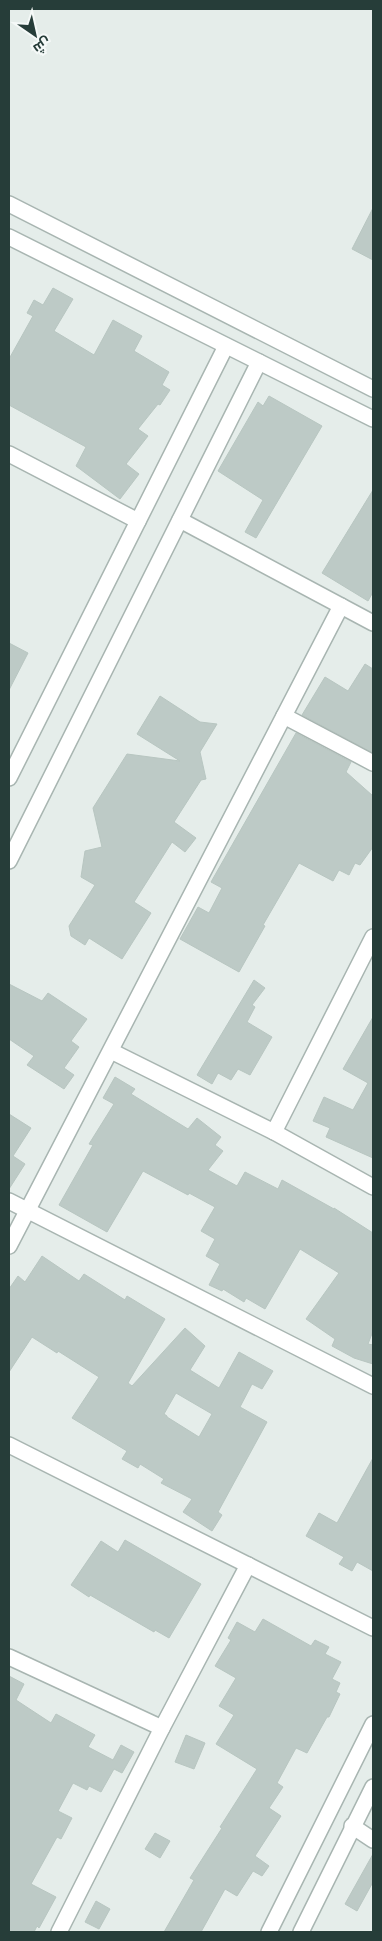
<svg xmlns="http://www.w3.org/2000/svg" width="382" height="1941" viewBox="0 0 382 1941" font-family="Overpass,Cairo,sans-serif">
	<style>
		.building { fill: #bdcac6; stroke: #b8c6c1; fill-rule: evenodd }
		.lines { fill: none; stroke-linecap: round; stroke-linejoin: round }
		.minor-casing { stroke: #a8b5b1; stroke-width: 18 }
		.tertiary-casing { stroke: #a8b5b1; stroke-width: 18 }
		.minor { stroke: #fff; stroke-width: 15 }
		.tertiary { stroke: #fff; stroke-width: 15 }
	</style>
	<rect width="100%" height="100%" fill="#e5edea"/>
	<!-- building -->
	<g class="building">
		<path d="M373,208V260L352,249Z"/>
		<path d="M53,288L73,299L54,331L94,355L113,320L142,336L134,351L169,372L162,385L170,390L160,405L158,404L138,429L148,436L126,464L139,474L120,499L76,466L86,447L9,405V359L33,316L27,313L34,300L43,305Z"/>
		<path d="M269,396L322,426L256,538L245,532L263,500L218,471L258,402L263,406Z"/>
		<path d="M373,490V592L368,601L322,573Z"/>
		<path d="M9,643L28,653L9,690Z"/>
		<path d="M365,664L373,669V753L302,715L325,677L348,691Z"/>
		<path d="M160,696L200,722L217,724L200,752L206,779L201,780L174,822L196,838L185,852L172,842L134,902L151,913L122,959L89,938L85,945L71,936L69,926L95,885L81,877L85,851L102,847L93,808L127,754L180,761L137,734Z"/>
		<path d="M296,733L351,762L346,772L373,796V847L360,865L355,863L349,875L339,870L333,881L299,863L263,925L265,926L239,972L180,939L198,907L209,913L222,888L211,882Z"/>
		<path d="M254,980L265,988L252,1005L255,1007L247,1022L272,1037L250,1075L238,1069L231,1080L218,1073L212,1084L197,1075Z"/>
		<path d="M9,984L42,1001L48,993L87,1019L71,1041L79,1047L64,1068L74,1075L64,1089L27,1065L34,1056L9,1039Z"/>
		<path d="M373,1017V1158L326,1137L330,1128L313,1121L324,1097L353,1110L368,1083L343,1069Z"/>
		<path d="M115,1077L135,1089L131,1094L188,1129L197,1118L221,1137L215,1145L223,1151L208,1170L237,1186L245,1172L278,1189L282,1180L334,1209V1208L373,1233V1331L368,1344L373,1345V1364L354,1358L332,1346L335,1339L306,1319L339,1273L300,1249L265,1309L246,1298L244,1302L223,1289L222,1291L209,1285L220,1264L206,1256L215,1239L201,1231L215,1207L189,1193L188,1195L143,1171L107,1232L59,1205L93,1145L89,1144L114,1104L103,1098Z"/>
		<path d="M9,1114L31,1128L13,1156L25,1164L9,1189Z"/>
		<path d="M42,1256L79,1281L84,1274L125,1300L127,1296L165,1319L128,1383L132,1386L185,1328L205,1346L190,1370L219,1388L239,1352L273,1371L262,1389L252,1384L240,1407L267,1422L218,1512L222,1515L212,1531L183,1512L192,1499L161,1483L164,1479L140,1464L138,1468L122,1459L127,1451L72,1418L99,1377L58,1351L57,1353L32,1337L9,1372V1289L18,1276L25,1282ZM176,1393L212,1414L199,1437L167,1417V1416L164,1414Z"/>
		<path d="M373,1458V1571L357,1562L352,1571L339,1564L344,1557L306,1536L319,1513L337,1523Z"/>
		<path d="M125,1540L201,1584L169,1638L155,1630L154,1632L90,1595L89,1597L71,1585L101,1541L118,1552Z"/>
		<path d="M263,1619L311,1646L315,1640L329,1647L325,1654L341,1662L332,1679L340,1683L336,1692L340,1694L329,1717H327L307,1753L296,1748L277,1783L283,1787L269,1808L281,1816L255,1856L269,1866L262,1876L253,1871L237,1896L225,1889L201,1932H164L194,1880L190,1878L222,1828L220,1827L257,1769L216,1744L234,1715L219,1706L236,1678L215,1666L231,1640L228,1638L237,1622L255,1632Z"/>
		<path d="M9,1676L24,1684L16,1700L51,1723L56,1714L95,1735L88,1747L113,1760L121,1745L134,1752L122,1773L114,1769L101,1792L89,1786L87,1790L73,1783L58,1811L72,1818L61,1839L57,1837L31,1884L56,1897L39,1928L37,1926L34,1932H9Z"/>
		<path d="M186,1735L205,1743L194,1769L175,1762Z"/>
		<path d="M155,1833L170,1841L160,1858L145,1849Z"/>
		<path d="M373,1854V1882L357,1911L345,1904Z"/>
		<path d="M96,1901L110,1909L99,1929L85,1922Z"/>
	</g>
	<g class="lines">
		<defs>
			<g id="minor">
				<path d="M9,454L138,521"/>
				<path d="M180,520L373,623"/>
				<path d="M284,716L373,763"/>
				<path d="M9,778L226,346"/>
				<path d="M9,861L259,362"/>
				<path d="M111,1051L274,1132L373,1187"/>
				<path d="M274,1132L373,937"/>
				<path d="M9,1201L373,1386"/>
				<path d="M9,1246L341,606"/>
				<path d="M9,1445L373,1628"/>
				<path d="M9,1657L162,1728"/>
				<path d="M352,1826L373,1840"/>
				<path d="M59,1932L162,1728L248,1565"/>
				<path d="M269,1932L373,1724"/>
				<path d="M301,1932L373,1787"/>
			</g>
			<g id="tertiary">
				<path d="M9,204L373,389"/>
				<path d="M9,237L373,419"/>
			</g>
		</defs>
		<!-- minor casing -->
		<use href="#minor" class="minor-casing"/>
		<!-- tertiary casing -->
		<use href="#tertiary" class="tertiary-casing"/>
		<!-- minor -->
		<use href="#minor" class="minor"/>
		<!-- tertiary -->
		<use href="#tertiary" class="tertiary"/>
	</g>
	<!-- border -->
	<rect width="382" height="1941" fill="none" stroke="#263d39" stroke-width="20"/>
	<!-- north arrow -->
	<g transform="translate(35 35) rotate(146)" stroke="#f5f9f8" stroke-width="4" paint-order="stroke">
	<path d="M0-4L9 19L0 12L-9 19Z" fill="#263d39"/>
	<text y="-8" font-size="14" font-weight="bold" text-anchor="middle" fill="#263d39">ش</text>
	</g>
</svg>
